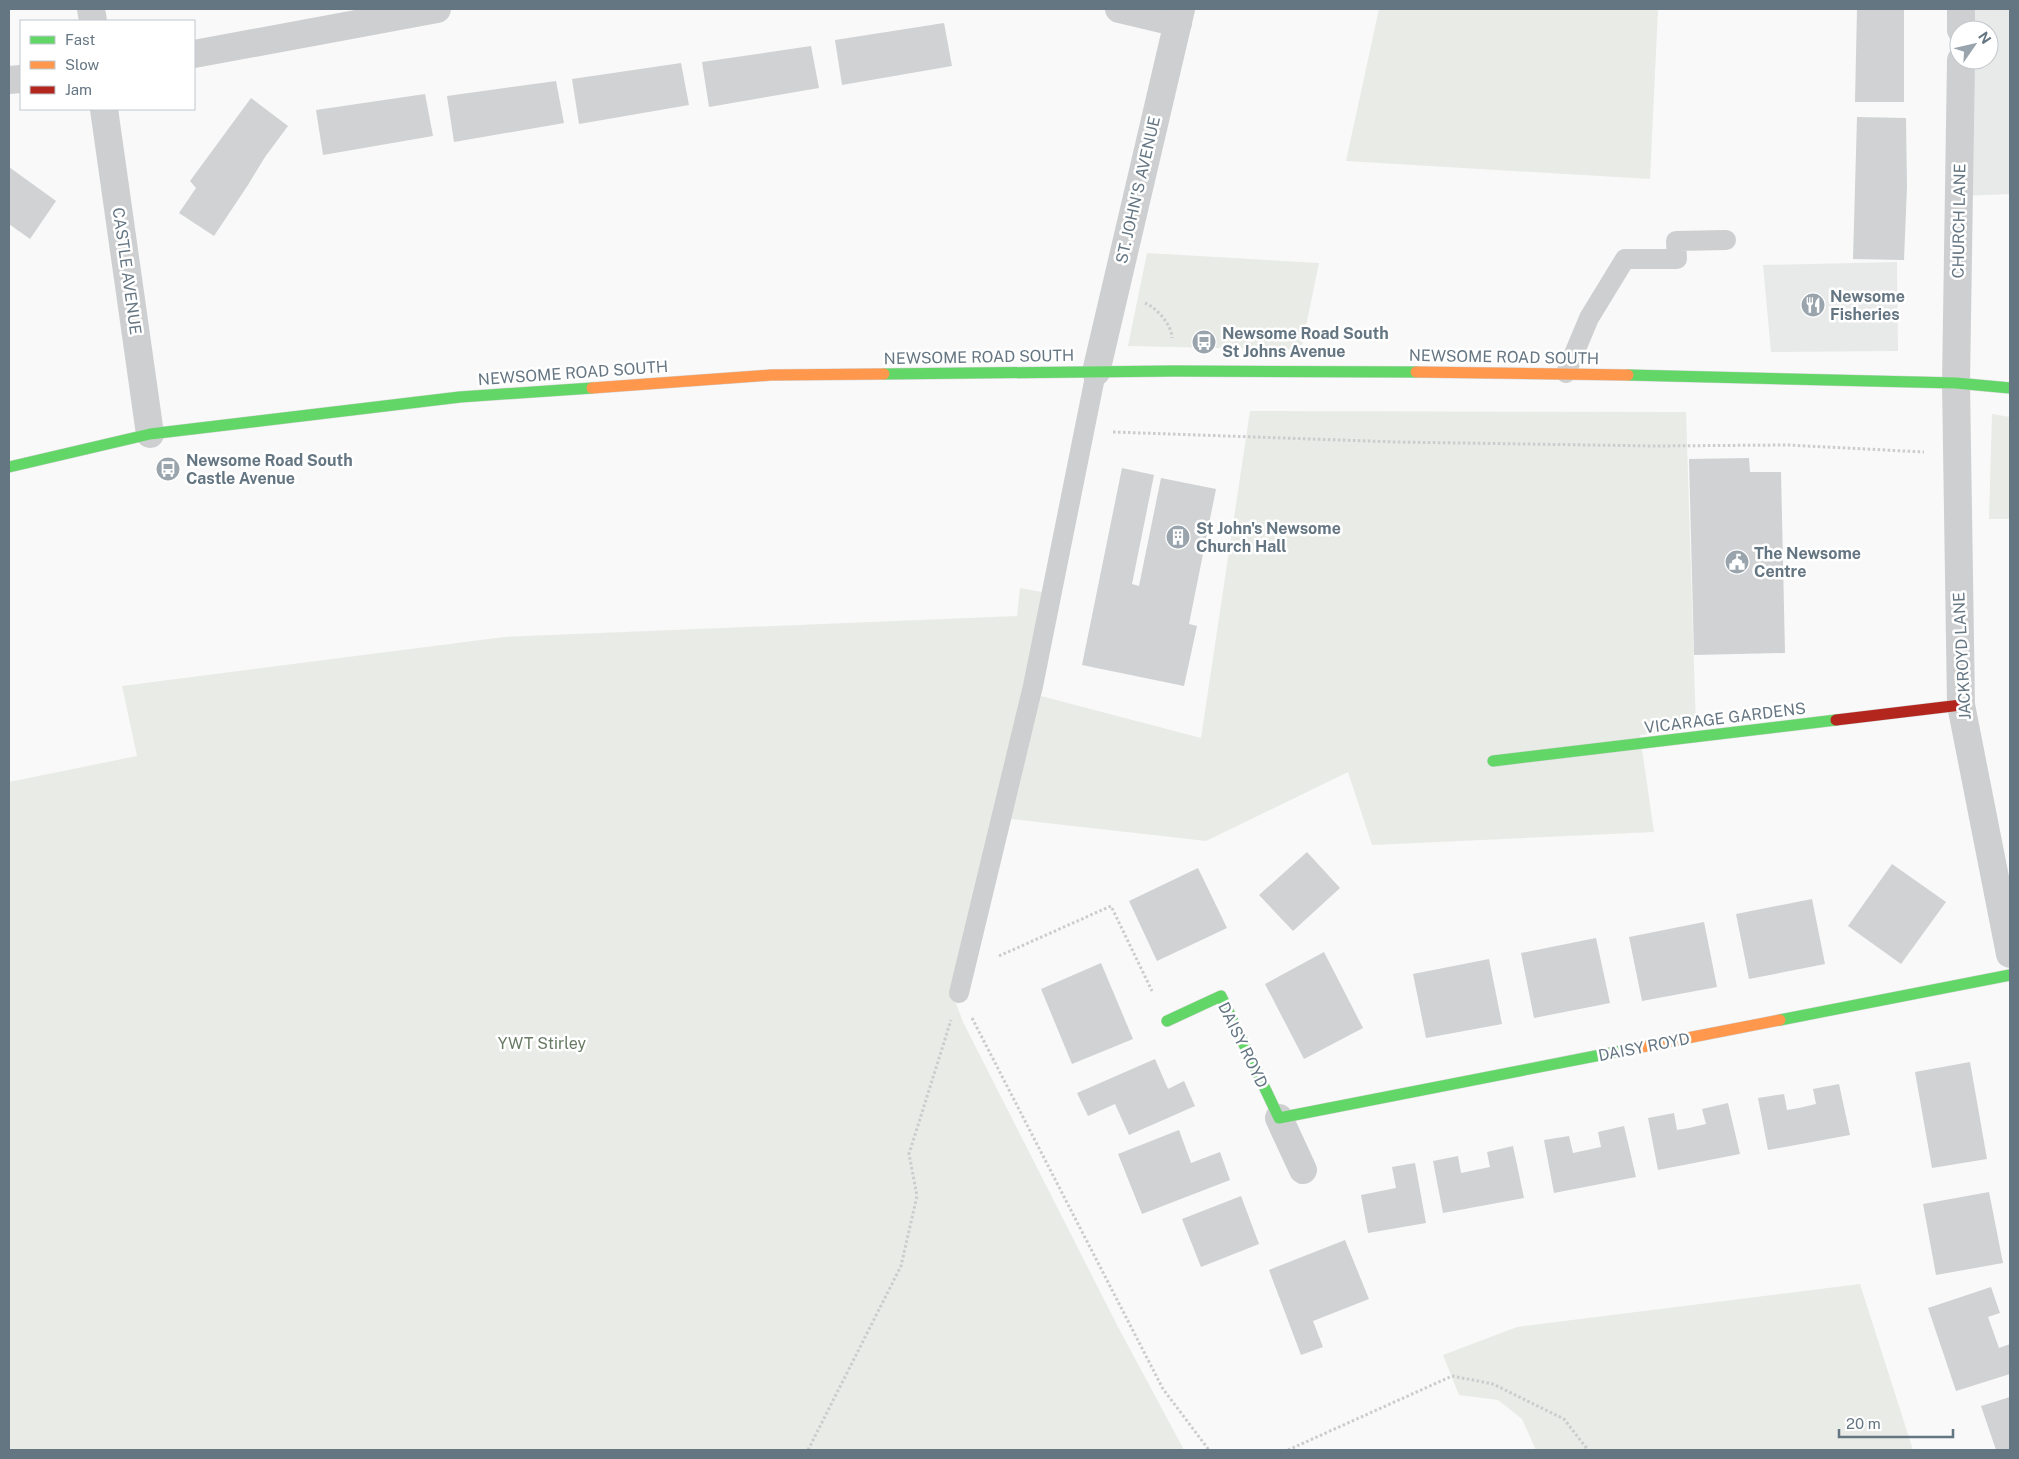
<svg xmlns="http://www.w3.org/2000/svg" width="2019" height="1459" viewBox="0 0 2019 1459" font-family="'Public Sans',sans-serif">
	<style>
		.built { fill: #e8e9e9 }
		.green { fill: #e8ebe6 }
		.building { fill: #d0d2d3 }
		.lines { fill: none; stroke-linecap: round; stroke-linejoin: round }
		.fast-casing { stroke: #d5d6d7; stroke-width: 12 }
		.slow-casing { stroke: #d5d6d7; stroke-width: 12 }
		.jam-casing { stroke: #d5d6d7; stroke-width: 12 }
		.path { stroke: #cbcccd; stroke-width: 3; stroke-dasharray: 2.5 2.5; stroke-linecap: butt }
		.lane { stroke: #cecfd0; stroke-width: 20 }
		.street { stroke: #cecfd0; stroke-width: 28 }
		.fast { stroke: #63d668; stroke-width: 11 }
		.slow { stroke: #ff974d; stroke-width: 11 }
		.jam { stroke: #b3261e; stroke-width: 11 }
		.labels { text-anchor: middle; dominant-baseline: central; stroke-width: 5; stroke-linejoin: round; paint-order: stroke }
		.street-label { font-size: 16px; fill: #657683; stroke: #fff }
		.poi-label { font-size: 16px; font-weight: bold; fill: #657683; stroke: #fff; text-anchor: start }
		.park-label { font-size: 16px; fill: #687a64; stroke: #fff }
	</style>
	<rect width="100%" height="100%" fill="#f9f9f9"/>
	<!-- built -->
	<g class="built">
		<path d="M1961,9H2010V194L1959,196L1961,60H1989V30H1961Z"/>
		<path d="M1897,262L1898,351L1771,352L1763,265Z"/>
	</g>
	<!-- green -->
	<g class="green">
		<path d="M1379,9H1658L1650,179L1346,161Z"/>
		<path d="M1147,253L1319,263L1301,350L1128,346Z"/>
		<path d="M1250,411L1686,412L1696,729L1640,735L1654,832L1372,845L1348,772L1206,841L1011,819L1041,696L1201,738Z"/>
		<path d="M1992,414L2010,417V519H1989Z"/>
		<path d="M1020,588L1047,593L951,990L963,1022L1117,1325L1184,1450H9V782L137,756L122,686L504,637L1017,616Z"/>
		<path d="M1860,1284L1913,1450H1536L1522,1419L1498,1400L1459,1395L1443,1355L1517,1327Z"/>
	</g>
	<!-- building -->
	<g class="building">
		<path d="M1857,9H1904V102H1855Z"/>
		<path d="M944,23L952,66L842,85L835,40Z"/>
		<path d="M811,46L819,88L709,107L702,62Z"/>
		<path d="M681,63L689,105L579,124L572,79Z"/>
		<path d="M556,81L564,123L454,142L447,96Z"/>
		<path d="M425,94L433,136L323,155L316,110Z"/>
		<path d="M251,98L288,126L265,157L248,185L214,236L179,213L196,188L190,181Z"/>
		<path d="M1857,117L1906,118L1907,187L1904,260L1853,259Z"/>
		<path d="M9,167L56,201L30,239L9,224Z"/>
		<path d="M1749,458L1750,472H1781L1785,653L1694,655L1689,459Z"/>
		<path d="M1122,468L1154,475L1132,584L1139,586L1161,478L1216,489L1189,624L1197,626L1184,686L1082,665Z"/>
		<path d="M1307,852L1340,888L1293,931L1259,895Z"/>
		<path d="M1892,864L1946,902L1901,964L1848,926Z"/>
		<path d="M1198,868L1227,928L1157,961L1129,901Z"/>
		<path d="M1812,899L1825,964L1749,979L1736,914Z"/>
		<path d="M1704,922L1717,987L1642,1001L1629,937Z"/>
		<path d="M1596,938L1610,1003L1534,1018L1521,953Z"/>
		<path d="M1324,952L1363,1028L1304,1059L1265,984Z"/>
		<path d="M1489,959L1502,1024L1426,1038L1413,974Z"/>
		<path d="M1101,963L1133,1039L1072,1064L1041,989Z"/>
		<path d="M1155,1059L1168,1089L1184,1081L1195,1106L1129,1135L1115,1104L1088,1116L1077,1093Z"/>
		<path d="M1970,1062L1987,1159L1932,1168L1915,1072Z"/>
		<path d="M1839,1084L1850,1135L1768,1150L1758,1098L1784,1094L1787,1110L1799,1108L1816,1104L1813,1089Z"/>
		<path d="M1728,1103L1740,1154L1658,1170L1648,1118L1674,1113L1677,1130L1689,1128L1706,1124L1702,1109Z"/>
		<path d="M1624,1126L1636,1177L1554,1193L1544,1140L1569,1136L1573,1153L1601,1147L1598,1132Z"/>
		<path d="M1179,1130L1191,1163L1220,1152L1230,1180L1142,1214L1118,1154Z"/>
		<path d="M1513,1146L1524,1198L1443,1213L1433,1161L1458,1156L1461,1173L1490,1167L1487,1152Z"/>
		<path d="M1415,1163L1426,1223L1368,1233L1361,1195L1396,1188L1392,1167Z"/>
		<path d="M1989,1192L2003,1263L1936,1275L1923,1204Z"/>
		<path d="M1241,1196L1259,1244L1201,1267L1182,1219Z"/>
		<path d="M1345,1240L1369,1299L1313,1321L1323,1347L1301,1355L1269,1270Z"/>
		<path d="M1991,1287L2000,1313L1988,1317L1999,1348L2010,1344V1374L1956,1391L1928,1308Z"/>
		<path d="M2010,1397V1450H1996L1981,1406Z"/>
	</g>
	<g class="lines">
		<defs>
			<g id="fast">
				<path d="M884,374L1174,371L1416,372"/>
				<path d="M1628,375L1956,383L2010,388"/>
				<path d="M9,467L150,434L460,397L592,388"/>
				<path d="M1493,761L1836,720"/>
				<path d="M1780,1020L2010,975"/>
				<path d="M1167,1021L1221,996L1279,1118L1626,1050"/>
			</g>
			<g id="slow">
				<path d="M1416,372L1628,375"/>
				<path d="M592,388L771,375L884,374"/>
				<path d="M1626,1050L1780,1020"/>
			</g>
			<path id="jam" d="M1836,720L1961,705"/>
		</defs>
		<!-- fast casing -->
		<use href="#fast" class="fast-casing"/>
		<!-- slow casing -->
		<use href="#slow" class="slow-casing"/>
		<!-- jam casing -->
		<use href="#jam" class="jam-casing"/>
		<!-- path -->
		<g class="path">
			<path d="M1145,303C1157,308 1172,325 1172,338"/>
			<path d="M1113,432L1396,442L1654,446L1788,445L1924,452"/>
			<path d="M999,956L1111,906L1152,991"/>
			<path d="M972,1018L1163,1389L1209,1450"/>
			<path d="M808,1450L901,1266L917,1196L909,1154L951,1020"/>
			<path d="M1288,1450L1452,1376L1493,1384L1564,1419L1588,1450"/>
		</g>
		<!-- lane -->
		<g class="lane">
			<path d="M1566,373L1589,318L1625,259H1677L1676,241L1726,240"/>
			<path d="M959,993L1033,686L1096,372"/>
		</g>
		<!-- street -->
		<g class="street">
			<path d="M91,9L93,21"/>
			<path d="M1119,9L1178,23"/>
			<path d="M1961,30V9"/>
			<path d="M194,54L437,9"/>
			<path d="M1961,60L1956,383L1961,705L2010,954"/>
			<path d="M9,80L21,79"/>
			<path d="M104,109L150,434"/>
			<path d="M1096,372L1181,9"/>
			<path d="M1279,1118L1303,1170"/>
		</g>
		<!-- fast -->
		<use href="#fast" class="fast"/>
		<!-- slow -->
		<use href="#slow" class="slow"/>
		<!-- jam -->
		<use href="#jam" class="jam"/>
	</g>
	<!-- icons -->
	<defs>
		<symbol id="restaurant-disc" viewBox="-11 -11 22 22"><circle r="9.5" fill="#99a4ac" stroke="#fff"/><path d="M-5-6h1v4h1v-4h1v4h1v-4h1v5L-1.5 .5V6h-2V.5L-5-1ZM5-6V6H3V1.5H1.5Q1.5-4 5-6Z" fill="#fff"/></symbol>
		<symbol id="bus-disc" viewBox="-11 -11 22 22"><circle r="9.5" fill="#99a4ac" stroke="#fff"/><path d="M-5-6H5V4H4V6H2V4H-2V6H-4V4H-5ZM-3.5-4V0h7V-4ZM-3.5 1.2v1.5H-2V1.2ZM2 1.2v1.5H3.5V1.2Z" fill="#fff"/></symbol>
		<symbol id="building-disc" viewBox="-11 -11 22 22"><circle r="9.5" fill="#99a4ac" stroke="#fff"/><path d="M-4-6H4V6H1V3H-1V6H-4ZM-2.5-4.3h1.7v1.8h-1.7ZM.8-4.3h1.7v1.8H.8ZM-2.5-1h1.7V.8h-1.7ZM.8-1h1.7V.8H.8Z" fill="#fff"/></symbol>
		<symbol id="civic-disc" viewBox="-11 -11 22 22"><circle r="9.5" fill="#99a4ac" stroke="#fff"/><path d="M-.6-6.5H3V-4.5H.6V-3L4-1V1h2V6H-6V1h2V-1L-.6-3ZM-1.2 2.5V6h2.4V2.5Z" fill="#fff"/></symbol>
	</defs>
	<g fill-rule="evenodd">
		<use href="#restaurant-disc" x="1799" y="291" width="28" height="28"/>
		<use href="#bus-disc" x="1190" y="328" width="28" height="28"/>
		<use href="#bus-disc" x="154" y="455" width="28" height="28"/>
		<use href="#building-disc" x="1164" y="523" width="28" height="28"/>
		<use href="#civic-disc" x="1723" y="548" width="28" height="28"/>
	</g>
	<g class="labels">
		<!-- street labels -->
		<g class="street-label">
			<text transform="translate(1138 190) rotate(-77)">ST. JOHN'S AVENUE</text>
			<text transform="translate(1959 221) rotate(-89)">CHURCH LANE</text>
			<text transform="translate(127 271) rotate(82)">CASTLE AVENUE</text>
			<text transform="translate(979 357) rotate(-1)">NEWSOME ROAD SOUTH</text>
			<text transform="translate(1504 357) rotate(1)">NEWSOME ROAD SOUTH</text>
			<text transform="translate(573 373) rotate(-4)">NEWSOME ROAD SOUTH</text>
			<text transform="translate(1962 656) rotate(-93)">JACKROYD LANE</text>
			<text transform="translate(1725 718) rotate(-7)">VICARAGE GARDENS</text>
			<text transform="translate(1243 1045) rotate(64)">DAISY ROYD</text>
			<text transform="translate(1644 1047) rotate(-11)">DAISY ROYD</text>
		</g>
		<!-- poi labels -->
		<g class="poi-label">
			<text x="1830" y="296">Newsome<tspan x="1830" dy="18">Fisheries</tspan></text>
			<text x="1222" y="333">Newsome Road South<tspan x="1222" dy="18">St Johns Avenue</tspan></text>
			<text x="186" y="460">Newsome Road South<tspan x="186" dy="18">Castle Avenue</tspan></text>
			<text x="1196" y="528">St John's Newsome<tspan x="1196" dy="18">Church Hall</tspan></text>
			<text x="1754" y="553">The Newsome<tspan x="1754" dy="18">Centre</tspan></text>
		</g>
		<!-- park labels -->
		<g class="park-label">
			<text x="542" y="1043">YWT Stirley</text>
		</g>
	</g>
	<!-- border -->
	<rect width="2019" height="1459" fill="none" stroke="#657683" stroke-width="20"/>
	<!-- legend -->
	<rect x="20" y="20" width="175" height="90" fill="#ffffff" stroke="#c1c8cd"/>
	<rect x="30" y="36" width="25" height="8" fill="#63d668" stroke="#c1c8cd"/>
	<text x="65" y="45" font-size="15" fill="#657683">Fast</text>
	<rect x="30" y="61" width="25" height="8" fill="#ff974d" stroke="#c1c8cd"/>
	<text x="65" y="70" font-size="15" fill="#657683">Slow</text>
	<rect x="30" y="86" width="25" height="8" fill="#b3261e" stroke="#c1c8cd"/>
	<text x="65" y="95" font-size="15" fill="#657683">Jam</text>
	<!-- north arrow -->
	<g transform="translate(1974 45) rotate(56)"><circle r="24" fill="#ffffff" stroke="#c1c8cd"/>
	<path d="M0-4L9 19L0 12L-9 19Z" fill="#99a4ac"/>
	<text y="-8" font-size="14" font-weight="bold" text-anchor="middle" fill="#657683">N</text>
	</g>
	<!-- scale -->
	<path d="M1839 1429v8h114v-8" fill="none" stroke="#657683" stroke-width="2.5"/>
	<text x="1846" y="1429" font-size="15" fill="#657683" stroke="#ffffff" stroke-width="4" paint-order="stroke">20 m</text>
</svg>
